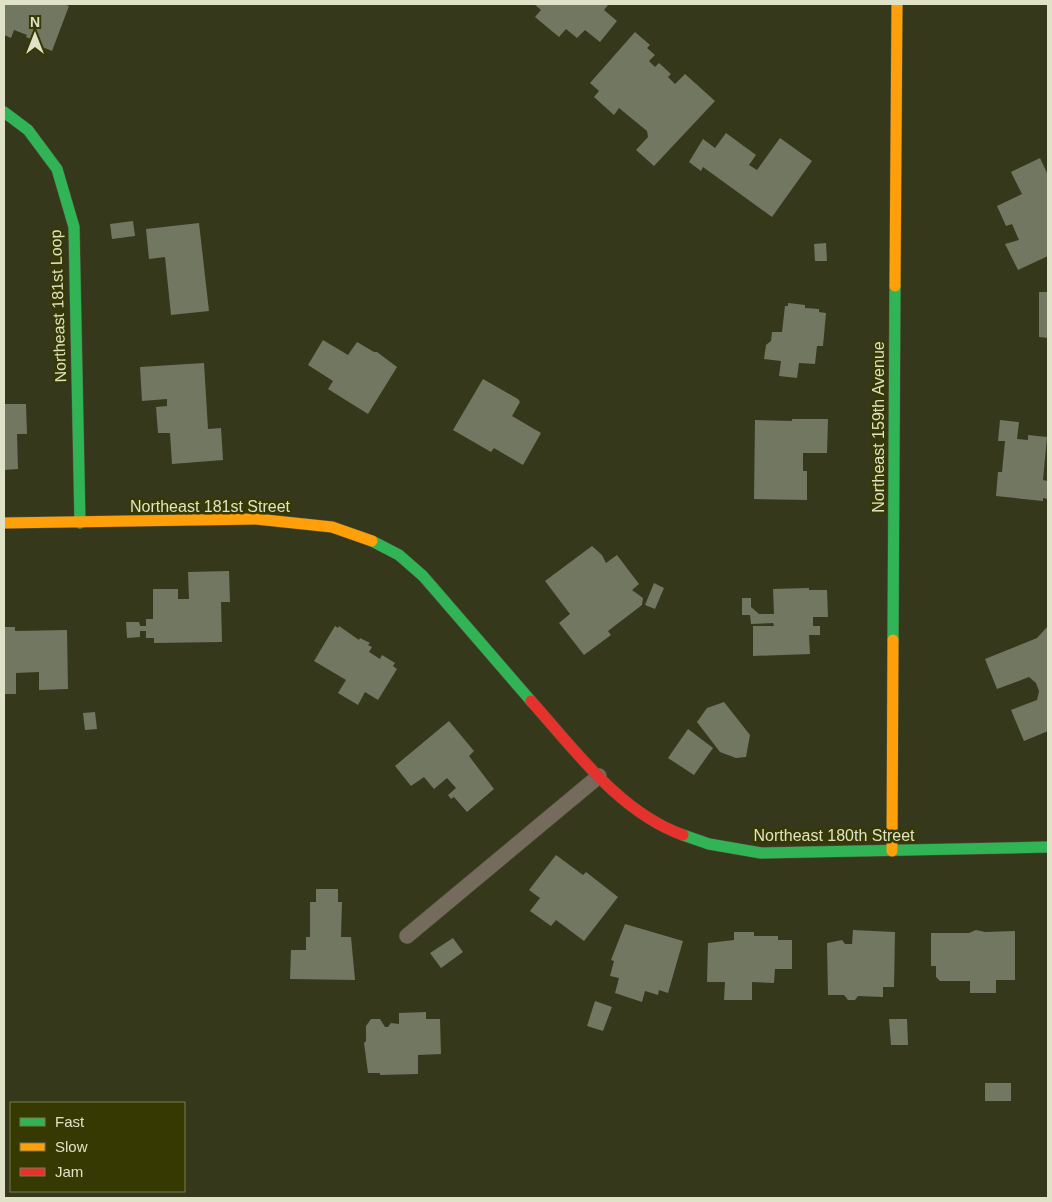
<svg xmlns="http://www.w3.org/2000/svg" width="1052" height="1202" viewBox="0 0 1052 1202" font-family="Arial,sans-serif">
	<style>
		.building { fill: #717761 }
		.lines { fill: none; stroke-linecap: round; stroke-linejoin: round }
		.lane-casing { stroke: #53543c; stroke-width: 16 }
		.fast-casing { stroke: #53543c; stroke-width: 12 }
		.slow-casing { stroke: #53543c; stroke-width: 12 }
		.jam-casing { stroke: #53543c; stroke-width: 12 }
		.lane { stroke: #746b5c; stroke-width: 15 }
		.fast { stroke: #30b455; stroke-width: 11 }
		.slow { stroke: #ff9f0a; stroke-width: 11 }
		.jam { stroke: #e5322d; stroke-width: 11 }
		.labels { text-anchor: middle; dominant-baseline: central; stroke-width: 5; stroke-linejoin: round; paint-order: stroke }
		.street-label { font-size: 16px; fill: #dfe2c7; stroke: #363901 }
	</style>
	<rect width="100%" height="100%" fill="#36381b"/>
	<!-- building -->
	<g class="building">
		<path d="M4,4H63L69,6L52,51L35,44L36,41L26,37L27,35L14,30L11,38L4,35Z"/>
		<path d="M534,4H609L604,10L617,21L600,42L585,30L577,38L566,29L559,37L535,17L541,10Z"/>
		<path d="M635,32L650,45L647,48L655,55L649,61L655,67L659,63L671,74L668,77L675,84L685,74L715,101L654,166L636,150L648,137L647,131L619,108L614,115L594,97L599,91L590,83Z"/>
		<path d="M726,133L756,155L749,165L757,170L780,138L812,161L772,217L703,167L701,171L689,162L703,139L715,148Z"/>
		<path d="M1040,158L1048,175V256L1018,270L1005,244L1019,240L1012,224L1006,226L997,206L1022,194L1011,172Z"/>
		<path d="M133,221L135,236L112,239L110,224Z"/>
		<path d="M199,223L209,311L171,315L165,257L149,259L146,229Z"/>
		<path d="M826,243L827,261H815L814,244Z"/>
		<path d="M1039,292H1048V338L1039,337Z"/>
		<path d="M788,303L805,305V308L819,309V312L826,313L823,346H817L815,364L799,363L797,378L779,376L781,361L764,359L766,345L771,341L772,332H782L785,306H788Z"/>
		<path d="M323,340L348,355L357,342L374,352H377L397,367L368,414L328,389L333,381L308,365Z"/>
		<path d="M204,363L208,429L221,428L223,460L172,464L170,433H158L156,407L167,406V399L142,401L140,367Z"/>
		<path d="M483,379L518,399L520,402L512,416L541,433L523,465L494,448L491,452L453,430Z"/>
		<path d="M4,404H26L27,434H17L18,469L4,470Z"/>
		<path d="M792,419H828L827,453H803V471H807V500L754,499L755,420L792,421Z"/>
		<path d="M1000,420L1019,422L1017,439L1028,440V435L1047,437L1043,480L1048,481V499L1043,498V501L996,496L998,472H1002L1005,441H998Z"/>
		<path d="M592,546L602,555L606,563L617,555L639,584L632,590L643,598L642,605L608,631L611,635L584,655L559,623L570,614L545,581Z"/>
		<path d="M229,571L230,602H221L222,642L154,643V638H146V631H140V637L127,638L126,622H139L140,626H146V619H153V589H178V599H189L188,572Z"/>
		<path d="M654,583L664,588L655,609L645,605Z"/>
		<path d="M809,588V590H827L828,617H813V626H820V635H809L810,654L753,656V626H774L773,623L751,624L750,615H742V598H751V607L759,614H774L773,589Z"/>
		<path d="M335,626L338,628L339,626L359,640L360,638L370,643L368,645L372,647L369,652L380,659L382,655L395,663L393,666L397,669L378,700L365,692L358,705L338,693L346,680L314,661Z"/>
		<path d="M1048,626V731L1024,741L1011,710L1037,700L1039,691L1036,683L1029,677L997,689L985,659L1037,638Z"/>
		<path d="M4,627H15V631L67,630L68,689L39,690V672L16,673V694H4Z"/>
		<path d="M724,702L750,735L746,757L736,758L720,752L697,722L707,708Z"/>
		<path d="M95,712L97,729L85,730L83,713Z"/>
		<path d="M449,721L474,751L469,756L494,789L467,812L454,797L451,799L448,795L456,788L447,778L434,789L424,777L411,786L395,766Z"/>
		<path d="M688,729L713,748L694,775L668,758Z"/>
		<path d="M556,855L583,875L586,872L618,897L584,941L556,920L551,926L530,911L540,898L529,890Z"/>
		<path d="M316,889H338V902H342L341,937H351L355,980L290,979L291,950H306V937H310V902H316Z"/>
		<path d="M625,924L683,941L668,993L659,990L658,995L645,991L642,1002L615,993L619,978L610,976L614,961L611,960Z"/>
		<path d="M853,930L895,932L894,987H883V997L858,996L855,1000H848L844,995H828L827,943L842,940L845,944H852Z"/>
		<path d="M976,930L985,932L1015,931V980H996V993H970V981H940L936,977V966H931V933H969Z"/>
		<path d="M734,932H754V936H778V940H792V969H775L774,983L752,982V1000H724L725,982H707L708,943L734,940Z"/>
		<path d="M453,938L463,952L441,968L430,953Z"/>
		<path d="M595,1001L612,1007L603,1031L587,1026Z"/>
		<path d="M426,1012V1019H440L441,1054L418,1055V1074L380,1075V1073H368L364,1043L366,1041V1026L371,1019H380L385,1027H388L391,1023L399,1024V1013Z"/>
		<path d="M889,1019H907L908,1045H891Z"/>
		<rect x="985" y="1083" width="26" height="18"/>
	</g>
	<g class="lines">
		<defs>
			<path id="lane" d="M407,936L599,776"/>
			<g id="fast">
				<path d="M4,112L28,130L57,169L74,227L80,523"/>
				<path d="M372,541L399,555L423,576L531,701"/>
				<path d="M893,640L895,286"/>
				<path d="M683,835L709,844L761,853L1048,847"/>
			</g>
			<g id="slow">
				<path d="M895,286L897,4"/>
				<path d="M4,523L256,519L332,527L372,541"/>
				<path d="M892,851L893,640"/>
			</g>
			<path id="jam" d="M531,701C575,750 619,812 683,835"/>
		</defs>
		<!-- lane casing -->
		<use href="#lane" class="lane-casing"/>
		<!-- fast casing -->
		<use href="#fast" class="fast-casing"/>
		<!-- slow casing -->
		<use href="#slow" class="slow-casing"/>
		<!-- jam casing -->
		<use href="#jam" class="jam-casing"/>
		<!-- lane -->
		<use href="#lane" class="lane"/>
		<!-- fast -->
		<use href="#fast" class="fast"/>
		<!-- slow -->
		<use href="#slow" class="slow"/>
		<!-- jam -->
		<use href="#jam" class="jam"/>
	</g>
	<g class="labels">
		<!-- street labels -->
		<g class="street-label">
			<text transform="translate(58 306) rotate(-92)">Northeast 181st Loop</text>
			<text transform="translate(878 427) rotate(-90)">Northeast 159th Avenue</text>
			<text x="210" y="506">Northeast 181st Street</text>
			<text x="834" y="835">Northeast 180th Street</text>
		</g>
	</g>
	<!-- border -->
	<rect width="1052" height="1202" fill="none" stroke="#dfe2c7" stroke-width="10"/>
	<!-- legend -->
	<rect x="10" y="1102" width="175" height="90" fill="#363901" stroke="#7a7d50"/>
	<rect x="20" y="1118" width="25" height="8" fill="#30b455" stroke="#7a7d50"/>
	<text x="55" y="1127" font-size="15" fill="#dfe2c7">Fast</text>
	<rect x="20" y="1143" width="25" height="8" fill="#ff9f0a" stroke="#7a7d50"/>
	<text x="55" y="1152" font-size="15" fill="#dfe2c7">Slow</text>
	<rect x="20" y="1168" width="25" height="8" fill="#e5322d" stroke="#7a7d50"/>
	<text x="55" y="1177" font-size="15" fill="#dfe2c7">Jam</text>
	<!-- north arrow -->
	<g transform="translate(35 35)" stroke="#363901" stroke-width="4" paint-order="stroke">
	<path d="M0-4L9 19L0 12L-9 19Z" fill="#dfe2c7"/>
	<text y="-8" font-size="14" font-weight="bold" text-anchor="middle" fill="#dfe2c7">N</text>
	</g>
</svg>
